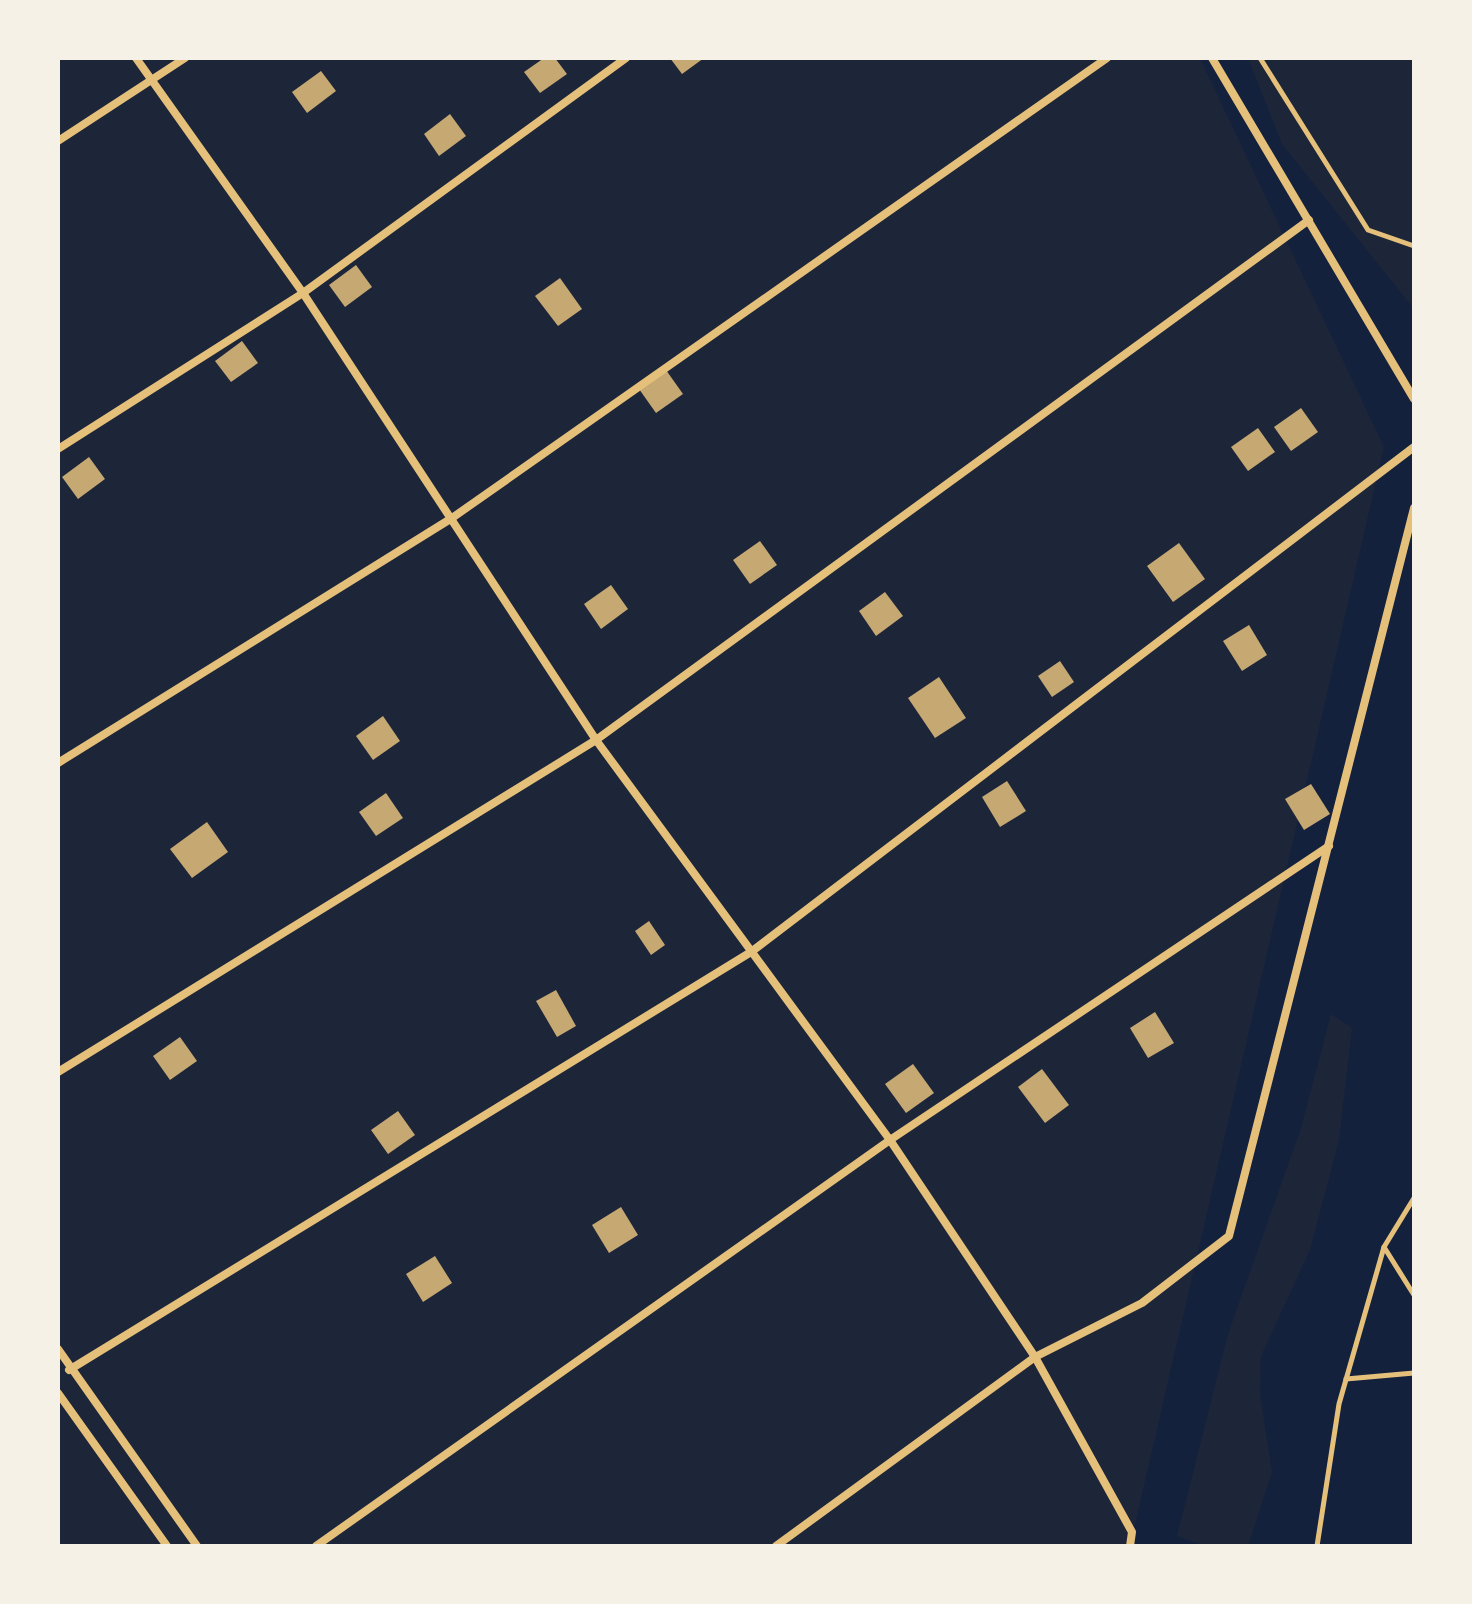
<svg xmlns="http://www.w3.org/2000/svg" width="1472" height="1604" viewBox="0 0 1472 1604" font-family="'Source Sans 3',sans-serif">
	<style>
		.green { fill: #1d2539 }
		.building { fill: #c6a872 }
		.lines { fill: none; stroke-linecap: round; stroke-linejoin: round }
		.path { stroke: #e5c07b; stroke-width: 5 }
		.service { stroke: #e5c07b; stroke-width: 8 }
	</style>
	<rect width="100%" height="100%" fill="#14213d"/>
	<!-- green -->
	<g class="green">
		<path d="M58,58H1200L1384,447L1130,1546H58Z"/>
		<path d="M1248,58H1414V309L1282,144Z"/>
		<path d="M1331,1014L1352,1028L1339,1140L1310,1250L1261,1356L1260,1395L1272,1472L1248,1546H1205L1177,1536L1228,1334L1301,1128Z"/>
	</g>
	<!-- building -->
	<g class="building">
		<path d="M544,58H555L567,74L540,93L524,72Z"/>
		<path d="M670,58H704L682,74Z"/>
		<path d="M321,71L336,91L307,113L292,92Z"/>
		<path d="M450,114L466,136L439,156L424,134Z"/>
		<path d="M356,265L372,287L345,307L329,285Z"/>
		<path d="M560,278L582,309L558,326L535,296Z"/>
		<path d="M242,341L258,363L231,382L215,361Z"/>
		<path d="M666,370L683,394L656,413L639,389Z"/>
		<path d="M1301,408L1318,432L1291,451L1274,427Z"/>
		<path d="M1258,428L1275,452L1248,471L1231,447Z"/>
		<path d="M89,457L105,479L78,499L62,477Z"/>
		<path d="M760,541L777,565L750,584L733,560Z"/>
		<path d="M1179,543L1205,579L1173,602L1147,566Z"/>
		<path d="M611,585L628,609L601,629L584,604Z"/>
		<path d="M885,592L903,616L876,636L859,611Z"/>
		<path d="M1249,625L1267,655L1242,671L1223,641Z"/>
		<path d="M1060,661L1074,682L1052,697L1038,676Z"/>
		<path d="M939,677L966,718L935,738L908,698Z"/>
		<path d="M383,716L400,741L373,760L356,736Z"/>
		<path d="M1007,781L1026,811L1000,827L982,797Z"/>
		<path d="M1311,784L1330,814L1304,830L1285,799Z"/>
		<path d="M386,793L403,818L376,836L359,812Z"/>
		<path d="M207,822L228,852L192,878L170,849Z"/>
		<path d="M649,921L665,945L651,955L635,931Z"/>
		<path d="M556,990L576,1026L557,1037L536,1001Z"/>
		<path d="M1155,1012L1174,1043L1148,1058L1130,1028Z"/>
		<path d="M180,1037L197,1061L170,1080L153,1056Z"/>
		<path d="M913,1064L934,1093L906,1113L885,1084Z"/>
		<path d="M1042,1069L1069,1105L1045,1123L1018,1087Z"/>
		<path d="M398,1111L415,1135L388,1154L371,1130Z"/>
		<path d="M621,1207L638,1235L609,1253L592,1225Z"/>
		<path d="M435,1256L452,1283L423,1302L406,1274Z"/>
	</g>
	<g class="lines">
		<!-- path -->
		<g class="path">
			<path d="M1260,58L1368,230L1414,246"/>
			<path d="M1384,1247L1414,1295"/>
			<path d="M1346,1379L1414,1373"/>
			<path d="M1317,1546L1339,1404L1384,1247L1414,1198"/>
		</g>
		<!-- service -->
		<g class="service">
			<path d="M136,58L303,293L596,740L890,1140L1035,1357L1132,1532L1130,1546"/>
			<path d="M1212,58L1414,399"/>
			<path d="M58,141L185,58"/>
			<path d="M58,449L303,293L626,58"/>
			<path d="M58,763L452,518L1107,58"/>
			<path d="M58,1072L596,740L1309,220"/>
			<path d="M58,1349L197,1546"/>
			<path d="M69,1370L751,952L1414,447"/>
			<path d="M58,1393L167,1546"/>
			<path d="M316,1546L890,1140L1329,846"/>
			<path d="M776,1546L1035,1357L1142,1303L1229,1236L1414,508"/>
		</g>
	</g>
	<!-- border -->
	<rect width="1472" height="1604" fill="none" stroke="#f6f1e7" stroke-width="120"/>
</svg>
